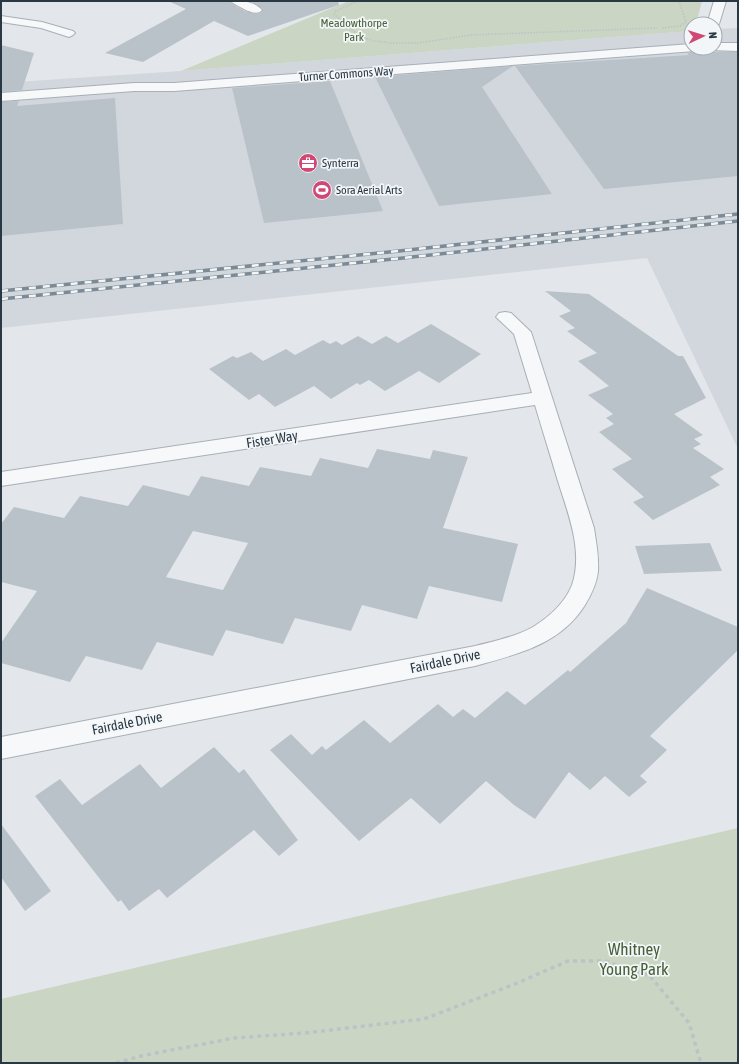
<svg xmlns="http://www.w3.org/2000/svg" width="739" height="1064" viewBox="0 0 739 1064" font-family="'Asap Condensed',sans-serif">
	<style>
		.built { fill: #d1d7dd }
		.green { fill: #cbd5c4 }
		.building { fill: #bac2c9; fill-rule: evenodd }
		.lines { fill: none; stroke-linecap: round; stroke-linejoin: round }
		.minor-casing { stroke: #a8afb6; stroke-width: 2 }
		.path-far1 { stroke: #bdc2c6; stroke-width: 1.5; stroke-dasharray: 1.5 1.5; stroke-linecap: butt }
		.path { stroke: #bdc2c6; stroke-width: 3.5; stroke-dasharray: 4 4; stroke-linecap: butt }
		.minor { fill: #f6f8f9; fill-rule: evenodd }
		.rail-casing { stroke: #7c8a95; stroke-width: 3.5 }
		.rail { stroke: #f3f6f8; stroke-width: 2.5; stroke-dasharray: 7; stroke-linecap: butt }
		.labels { text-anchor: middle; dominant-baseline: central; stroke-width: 3.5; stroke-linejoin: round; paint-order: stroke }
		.far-park-label { font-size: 12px; fill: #466037; stroke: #f3f6f8 }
		.far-street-label { font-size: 12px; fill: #2a3844; stroke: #f3f6f8 }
		.far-poi-label { font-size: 12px; fill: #2a3844; stroke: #f3f6f8; text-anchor: start }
		.street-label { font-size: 14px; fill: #2a3844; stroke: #f3f6f8 }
		.near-park-label { font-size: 17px; fill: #466037; stroke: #f3f6f8 }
	</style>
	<rect width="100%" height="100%" fill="#e3e7eb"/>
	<!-- built -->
	<path class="built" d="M738,28V449L647,258L1,328V83L181,71L691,31V48H715V29Z"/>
	<!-- green -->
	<g class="green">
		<path d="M349,1H702L696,24H691V31L181,71Z"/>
		<path d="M738,828V1063H1V999Z"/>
	</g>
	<!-- building -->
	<g class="building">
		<path d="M168,1H230L232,4L245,11L256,14L261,13L263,9L256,4L249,1H338L339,5L248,36L214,21L143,62L105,53L186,9Z"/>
		<path d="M1,45L34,53L22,90L1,92Z"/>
		<path d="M709,50L711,52H738V176L604,189L515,66L689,55L687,53Z"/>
		<path d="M513,66L482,87L552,194L439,206L375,77Z"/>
		<path d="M330,81L383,211L264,223L232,88Z"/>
		<path d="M115,98L123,224L1,236V102L19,101L17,106Z"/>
		<path d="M545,291L589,294L678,356H683L706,398L674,414L703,435L694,439L701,444L693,448L724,469L710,477L720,485L653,520L633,502L644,497L612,469L632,459L599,432L614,424L606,418L613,414L588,395L609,386L578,361L597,353L567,331L575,328L559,316L571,311Z"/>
		<path d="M431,324L481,354L439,383L419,371L385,391L369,380L360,385L357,383L331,399L314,386L275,407L259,394L249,400L209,369L233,356L237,358L251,352L263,361L286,349L295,355L323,340L330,344L336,341L342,345L358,336L372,344L386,336L398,343Z"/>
		<path d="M377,449L430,459L433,450L468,457L443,528L518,544L502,602L429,586L417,619L362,605L351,631L295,618L283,644L226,630L213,656L157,642L142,670L86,656L70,682L1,663V643L37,591L1,582V524L14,507L64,518L80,496L128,506L143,485L189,496L201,476L249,486L260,467L311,476L320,458L368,468ZM193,531L248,543L223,590L166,577Z"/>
		<path d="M710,543L722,571L644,574L635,546Z"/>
		<path d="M647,588L738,627V650L650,736L667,750L640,776L647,782L629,797L605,776L590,790L569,772L535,819L514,805L486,781L440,824L411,798L359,841L270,750L291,734L312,755L322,746L326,750L364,720L390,743L438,704L453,717L463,709L475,718L507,691L525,705L568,670L570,672L626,623Z"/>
		<path d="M214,747L239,773L244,769L298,840L279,856L254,830L167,898L159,889L129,911L121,900L118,902L35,796L60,779L82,805L140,764L161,788Z"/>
		<path d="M1,824L51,891L25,911L1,877Z"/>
	</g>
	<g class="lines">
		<defs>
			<g id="minor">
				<path d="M231,1C242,1 254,1 262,10L260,12C251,15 241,7 233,3Z"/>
				<path d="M714,1H726L719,24L715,27V24H707Z"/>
				<path d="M1,16L42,22L73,31L75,33L73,35L69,37L41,28L1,22Z"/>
				<path d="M715,43H738V51L711,50L710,48H715Z"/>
				<path d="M691,44V48H697L695,51L174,91H134L1,101V93L134,83H174Z"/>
				<path d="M505,312L511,313L531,332L594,528C596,542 599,556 598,571C597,583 591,595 585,605C560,645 517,654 475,666L1,759V737L475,646C494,641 515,637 533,627C549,617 565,603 572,585C584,550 567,511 557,478C550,454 542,429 535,405L1,486V472L532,393L514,334L496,317L499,313Z"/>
			</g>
		</defs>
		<!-- minor casing -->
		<use href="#minor" class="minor-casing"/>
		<!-- path-far1 -->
		<g class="path-far1">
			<path d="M358,1L336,11L334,14L359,36L374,41L392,43H418L471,35L657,28"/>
			<path d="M662,28L680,26L686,22L679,1"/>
		</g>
		<!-- path -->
		<path class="path" d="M116,1063L141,1056L234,1038L305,1033L424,1019L515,984L568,961H605L650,976L689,1023L701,1063"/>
		<!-- minor -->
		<use href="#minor" class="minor"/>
		<defs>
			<g id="rail">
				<path d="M1,291L399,251L738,214"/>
				<path d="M1,299L403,258L738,221"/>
			</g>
		</defs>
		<!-- rail casing -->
		<use href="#rail" class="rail-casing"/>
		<!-- rail -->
		<use href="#rail" class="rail"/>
	</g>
	<!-- icons -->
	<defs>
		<symbol id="office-disc" viewBox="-11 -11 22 22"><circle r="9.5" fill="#d04873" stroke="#f3f6f8"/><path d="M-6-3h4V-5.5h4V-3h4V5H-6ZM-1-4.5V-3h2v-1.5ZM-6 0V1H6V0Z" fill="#fff"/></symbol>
		<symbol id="stadium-disc" viewBox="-11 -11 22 22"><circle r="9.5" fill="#d04873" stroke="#f3f6f8"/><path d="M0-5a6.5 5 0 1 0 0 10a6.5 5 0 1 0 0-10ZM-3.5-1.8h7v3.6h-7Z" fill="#fff"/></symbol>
	</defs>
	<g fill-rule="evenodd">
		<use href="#office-disc" x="297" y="152" width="22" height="22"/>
		<use href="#stadium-disc" x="311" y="179" width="22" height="22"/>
	</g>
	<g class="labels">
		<!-- far-park labels -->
		<g class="far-park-label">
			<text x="354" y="23">Meadowthorpe<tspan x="354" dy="14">Park</tspan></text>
		</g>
		<!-- far-street labels -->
		<g class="far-street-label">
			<text transform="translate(346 74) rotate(-4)">Turner Commons Way</text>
		</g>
		<!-- far-poi labels -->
		<g class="far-poi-label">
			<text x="322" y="163">Synterra</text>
			<text x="336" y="190">Sora Aerial Arts</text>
		</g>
		<!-- street labels -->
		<g class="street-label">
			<text transform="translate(272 439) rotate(-9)">Fister Way</text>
			<text transform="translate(445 661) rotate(-12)">Fairdale Drive</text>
			<text transform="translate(127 723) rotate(-11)">Fairdale Drive</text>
		</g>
		<!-- near-park labels -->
		<g class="near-park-label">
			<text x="634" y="949">Whitney<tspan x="634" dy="20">Young Park</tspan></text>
		</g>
	</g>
	<!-- border -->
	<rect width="739" height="1064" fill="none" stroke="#2a3844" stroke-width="4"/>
	<!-- north arrow -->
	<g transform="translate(703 36) rotate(86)"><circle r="19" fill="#f3f6f8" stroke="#a3aab0"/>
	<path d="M0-3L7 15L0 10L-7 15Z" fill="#d04873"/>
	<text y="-6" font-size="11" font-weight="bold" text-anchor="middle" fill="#2a3844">N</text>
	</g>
</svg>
